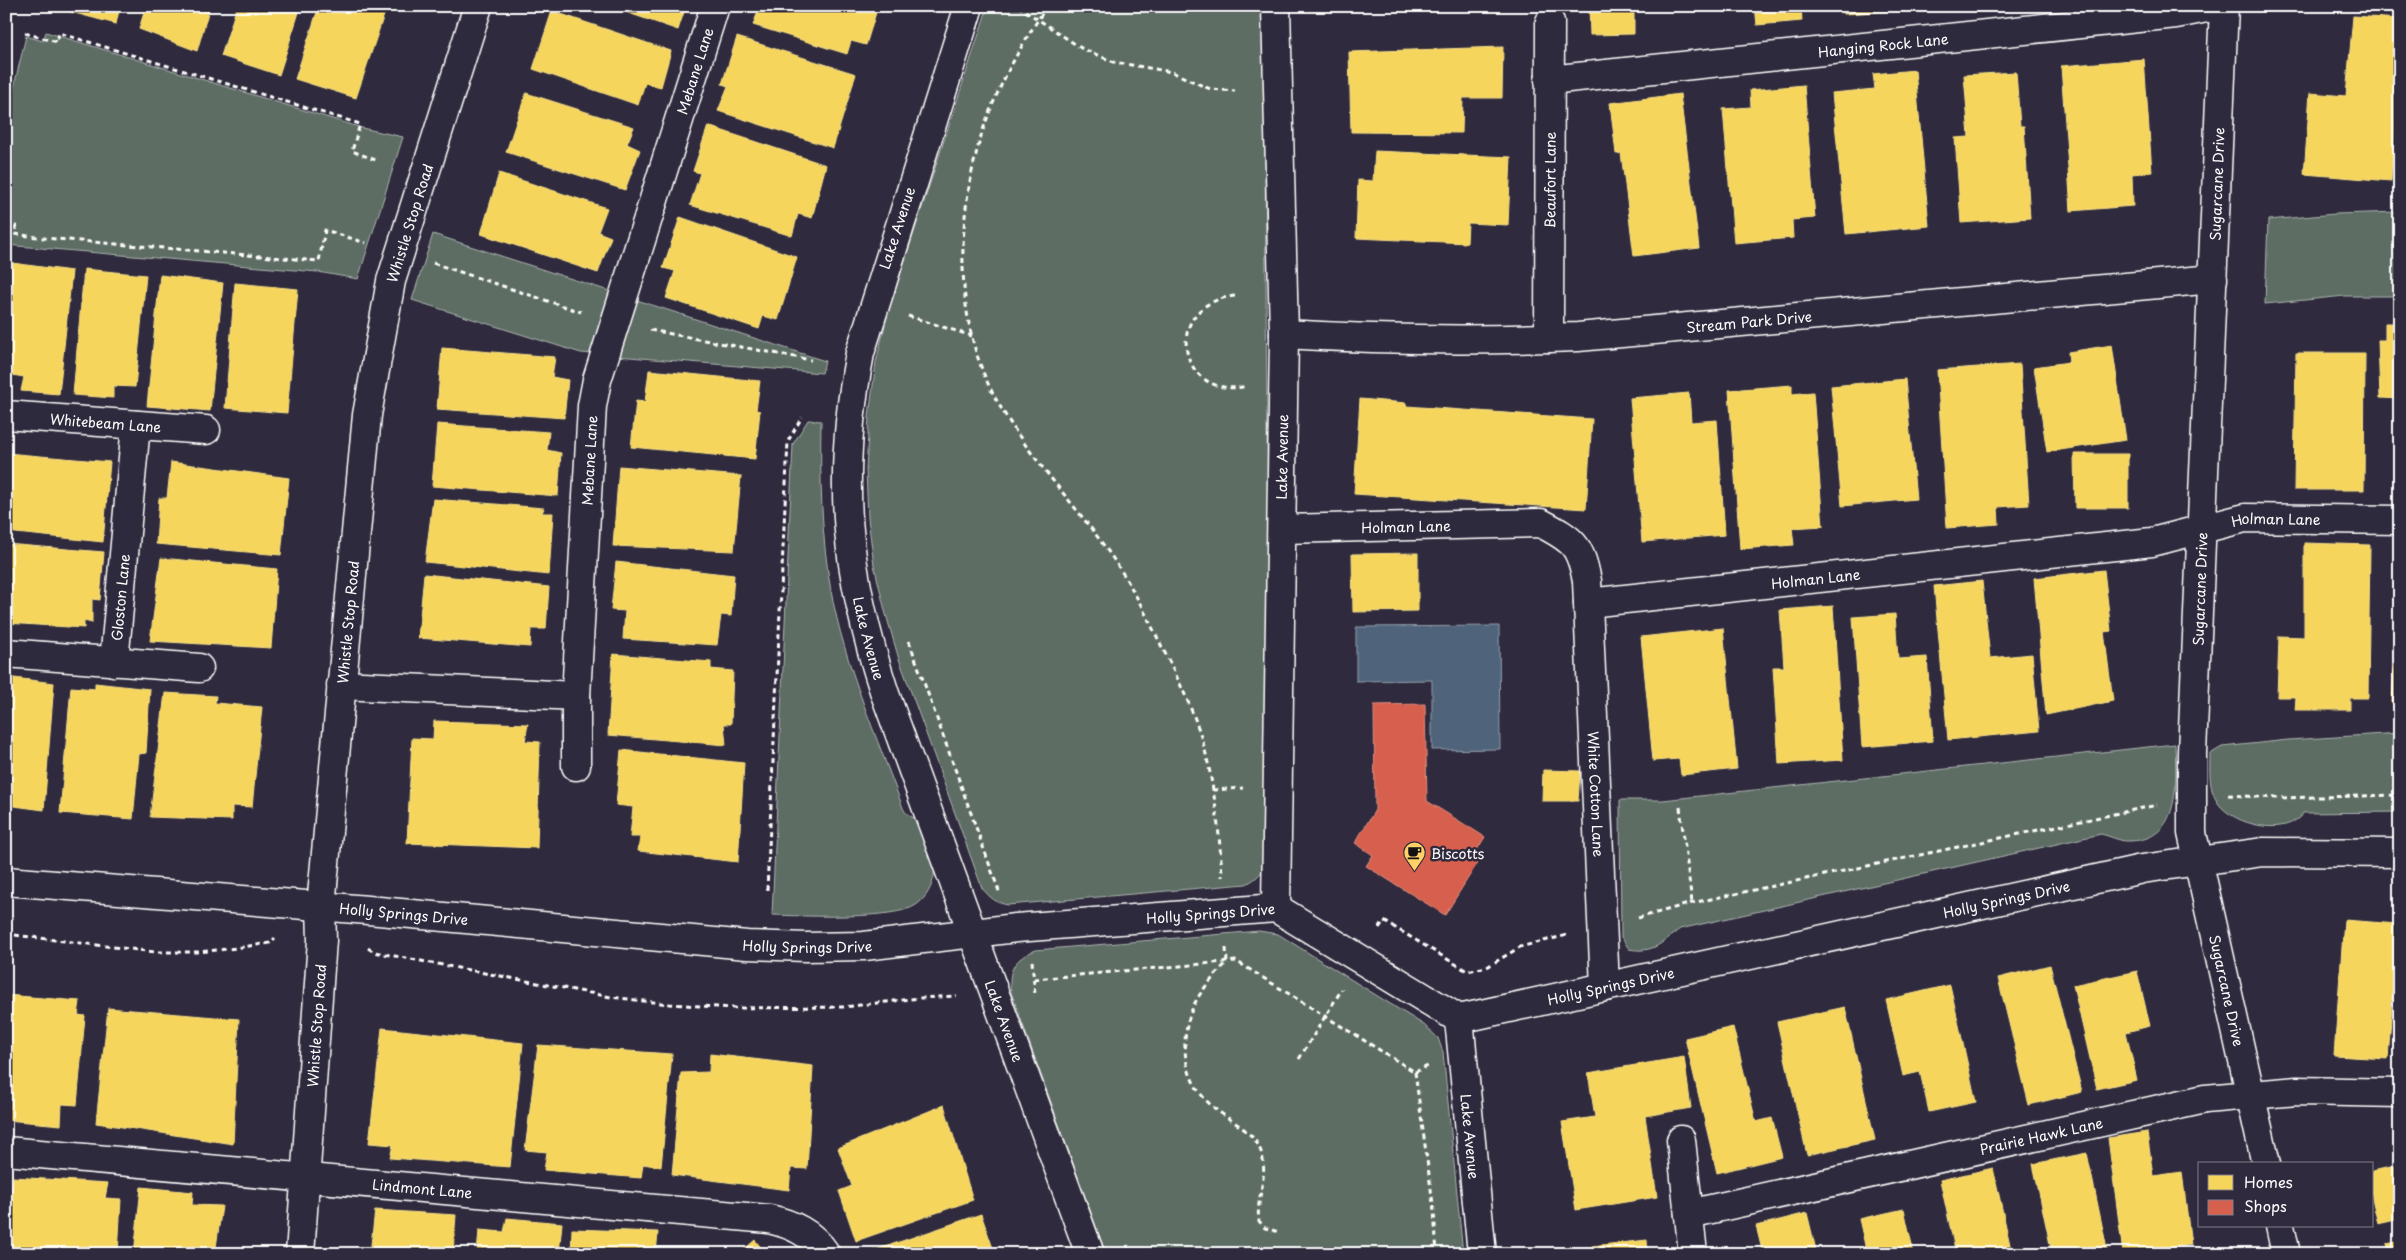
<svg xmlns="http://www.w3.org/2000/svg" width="2406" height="1260" viewBox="0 0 2406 1260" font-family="'Playpen Sans',sans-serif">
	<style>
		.green { fill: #5d6d64; stroke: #aeb6b2 }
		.water { fill: #4f637a; stroke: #95a1af }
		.homes { fill: #f6d55c; stroke: #f9e28d }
		.shops { fill: #d6604d; stroke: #e29082 }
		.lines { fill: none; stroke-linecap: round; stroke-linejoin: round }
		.minor-casing { stroke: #fff; stroke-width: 31 }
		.path { stroke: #fff; stroke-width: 3; stroke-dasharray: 5 4; stroke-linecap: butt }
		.minor { stroke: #2f2a3d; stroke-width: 28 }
		.labels { text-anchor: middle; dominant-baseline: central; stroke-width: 5; stroke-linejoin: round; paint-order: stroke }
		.street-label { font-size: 14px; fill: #fff; stroke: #2f2a3d }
		.poi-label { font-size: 14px; fill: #fff; stroke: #2f2a3d; text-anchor: start }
	</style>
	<rect width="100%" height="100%" fill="#2f2a3d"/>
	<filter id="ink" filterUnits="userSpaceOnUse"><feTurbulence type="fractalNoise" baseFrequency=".02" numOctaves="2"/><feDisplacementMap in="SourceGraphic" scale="10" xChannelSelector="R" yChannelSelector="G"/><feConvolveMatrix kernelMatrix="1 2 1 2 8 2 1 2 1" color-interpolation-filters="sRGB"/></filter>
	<g filter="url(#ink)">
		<!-- green -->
		<g class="green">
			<path d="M988,6H1264L1270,848C1266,866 1263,876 1246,884L1008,905C996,903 990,898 982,888L898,656L885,611L874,565L868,518L866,470L869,416L876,362L889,309Z"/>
			<path d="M46,32L362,128L403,137L358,279L318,272L6,245V120L26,36L43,41Z"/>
			<path d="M2400,212V296H2345L2265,304L2268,220L2335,214Z"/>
			<path d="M433,234L825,361L822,373L581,353L412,300Z"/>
			<path d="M808,420L821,421C820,478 821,535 831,591C845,666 877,737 903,808C907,817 914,816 920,823C924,827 933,852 934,858C937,875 931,895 916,905C895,920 801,916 772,915L793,444Z"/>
			<path d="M2400,733V812L2303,813C2287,838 2233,825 2218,803C2208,789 2210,771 2210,754L2222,747L2288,740Z"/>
			<path d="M2175,744C2176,781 2183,842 2127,841C2119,841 2110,836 2101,834L1680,929C1662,942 1654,954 1629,949L1621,937L1620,800H1663Z"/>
			<path d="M1259,931L1278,934L1424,1025L1438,1038L1443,1052L1463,1254H1106L1011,992C1007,970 1015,958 1036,950Z"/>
		</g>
		<!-- water -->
		<path class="water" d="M1499,626L1500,749L1432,750V680L1356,681V627Z"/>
		<!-- homes -->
		<g class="homes">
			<path d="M56,6H120L116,24L56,8Z"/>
			<path d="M146,6H210L197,51L139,29Z"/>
			<path d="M237,6H301L279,75L221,56Z"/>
			<path d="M319,6H387L356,98L295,79Z"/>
			<path d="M608,6H686L678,30Z"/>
			<path d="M760,6H878L866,45L851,41L847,54L753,25Z"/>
			<path d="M1350,6H1402L1350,8Z"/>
			<path d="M1589,6H1634V34L1590,35Z"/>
			<path d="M1755,6H1801L1802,21L1757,25Z"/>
			<path d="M1843,6H1891V11L1844,14Z"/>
			<path d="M552,11L671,51L661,87L645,83L638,105L533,69Z"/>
			<path d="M2353,16L2400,19V74L2391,181L2304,174L2310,93L2346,96Z"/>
			<path d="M737,37L856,74L833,148L718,111L728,86L722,84Z"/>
			<path d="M1503,47L1502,98H1463L1462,133L1351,132L1349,52Z"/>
			<path d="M2144,59L2152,172L2132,174L2133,206L2071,211L2061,66Z"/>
			<path d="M1915,70L1929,226L1846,234L1832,93L1875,89L1873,74Z"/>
			<path d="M2016,72L2020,126H2024L2030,218L1961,223L1955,138L1969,137L1964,75Z"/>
			<path d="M1804,85L1815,218L1792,220L1793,238L1734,243L1723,109L1751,107L1750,90Z"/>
			<path d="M526,93L634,127L627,144L640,150L625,190L506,152Z"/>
			<path d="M1680,94L1699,248L1634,256L1621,153L1616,154L1610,103Z"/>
			<path d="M708,126L826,165L812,218L798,214L792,236L690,205L700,173L693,171Z"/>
			<path d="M1375,151L1511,157L1508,225L1468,223L1467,243L1356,238L1358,180L1373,181Z"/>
			<path d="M499,173L607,208L598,232L611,237L598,273L481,234Z"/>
			<path d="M680,217L797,257L778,320L763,316L759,329L666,298L675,271L663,268Z"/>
			<path d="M12,263L72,271L59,394L21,391L24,377L6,374V307Z"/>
			<path d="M84,269L146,275L135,387L113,386V398L73,395Z"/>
			<path d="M160,275L223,283L210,411L147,406Z"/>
			<path d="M235,283L298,289L287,413L225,408Z"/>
			<path d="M2385,323H2400V399L2380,398L2378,340H2385Z"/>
			<path d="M2112,345L2126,440L2047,452L2034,367L2069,362L2068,352Z"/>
			<path d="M442,348L555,357L552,377L568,380L564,418L437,409Z"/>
			<path d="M2296,353H2365L2364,490H2294Z"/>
			<path d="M2020,364L2029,505L1998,507L1999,524L1947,528L1937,370Z"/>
			<path d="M649,370L760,381L756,410L760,411L755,459L631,447L636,401L645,402Z"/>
			<path d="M1905,379L1916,499L1842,506L1831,386Z"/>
			<path d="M1792,385V394L1813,392L1823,526L1792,528L1794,545L1740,549L1729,390Z"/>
			<path d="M1689,393L1691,422L1717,420L1725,535L1642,542L1630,398Z"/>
			<path d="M1360,399L1406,403V406L1592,419L1586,509L1354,494Z"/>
			<path d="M437,424L549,432L547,450L561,453L558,496L432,486Z"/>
			<path d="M6,453L110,462L103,542L6,532Z"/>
			<path d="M2074,454H2128V508H2075Z"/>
			<path d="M171,462L289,478L281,555L156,544L159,498H167Z"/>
			<path d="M619,466L741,476L734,551L613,546Z"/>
			<path d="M433,499L544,508L542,513H553L549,575L425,562Z"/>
			<path d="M2304,543L2370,545L2368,698H2350V710H2295L2296,697H2277L2279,636L2304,637Z"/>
			<path d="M6,544L104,552L100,600L92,599V623L84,621V628L6,623Z"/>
			<path d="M1418,553V611L1353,612L1352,554Z"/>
			<path d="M161,558L277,569L271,648L150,641Z"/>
			<path d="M616,562L734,575L731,616L721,615L717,645L623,639L625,611L611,610Z"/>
			<path d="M2104,570L2111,631L2104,632L2113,701L2046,715L2034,578Z"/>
			<path d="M424,574L549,587L546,629H531L530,647L418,638Z"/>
			<path d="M1982,581L1990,658L2032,654L2039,731L1948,740L1934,586Z"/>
			<path d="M1833,606L1843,760L1779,764L1773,667H1784L1780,610Z"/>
			<path d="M1895,614L1898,659L1927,657L1933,741L1862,747L1853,617Z"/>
			<path d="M2397,618H2400V712H2397L2399,704L2392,703Z"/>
			<path d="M1723,628L1737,769L1681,775L1679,759L1653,761L1641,637Z"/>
			<path d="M613,654L711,662V669L733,671L731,724H724L726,745L608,735Z"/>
			<path d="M6,677L54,683L44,810L6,805Z"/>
			<path d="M95,683L150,689L146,753L139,754L133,819L60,813L71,687L95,689Z"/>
			<path d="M165,693L216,696L215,703L262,707L252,807L232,806V820L150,817Z"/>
			<path d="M434,721L528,724L525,741L540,742L537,848L407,843L412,738L433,739Z"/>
			<path d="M621,750L744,763L738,862L638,851L640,837H630L633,807L616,805Z"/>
			<path d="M1543,770L1580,771L1578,801H1542Z"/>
			<path d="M2344,920L2398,924L2388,1059L2334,1056Z"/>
			<path d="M2050,965L2082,1092L2029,1105L1998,978Z"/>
			<path d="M2137,971L2150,1026L2126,1032L2137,1080L2097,1089L2073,985Z"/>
			<path d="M1950,985L1976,1102L1929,1112L1920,1072L1903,1076L1886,1000Z"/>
			<path d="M6,995L80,1001L78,1015L85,1016L77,1105L62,1104L61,1125L6,1120Z"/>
			<path d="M1845,1007L1875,1140L1807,1155L1777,1022Z"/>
			<path d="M108,1008L239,1019L233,1144L96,1123Z"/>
			<path d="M1733,1027L1756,1122L1772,1118L1782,1157L1717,1173L1685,1038Z"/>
			<path d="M382,1028L523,1043L510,1167L390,1158L393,1145L369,1143Z"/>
			<path d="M538,1045L672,1054L661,1167L643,1164L641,1178L544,1170L547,1152L525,1150Z"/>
			<path d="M710,1054L813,1066L807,1169L791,1168L789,1190L672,1175L681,1073L709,1072Z"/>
			<path d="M1684,1057L1691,1108L1645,1116L1657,1197L1576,1210L1562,1122L1595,1117L1588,1073Z"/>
			<path d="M944,1105L973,1200L856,1241L839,1191L852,1186L838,1148Z"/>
			<path d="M2147,1132L2153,1176L2182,1172L2191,1245L2123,1254L2108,1138Z"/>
			<path d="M2087,1153L2108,1254H2052L2033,1164Z"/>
			<path d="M2400,1165V1219L2378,1224L2372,1198V1171Z"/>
			<path d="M1993,1168L2012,1254H1956L1940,1180Z"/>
			<path d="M13,1177L108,1183L105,1198L121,1199L118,1254H6V1194L11,1193Z"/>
			<path d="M141,1187L193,1192L192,1205L222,1206L215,1254H134Z"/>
			<path d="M1904,1209L1914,1254H1867L1859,1219Z"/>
			<path d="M375,1210L456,1215L453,1254H370Z"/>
			<path d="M1807,1213L1817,1254H1763L1756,1226Z"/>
			<path d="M981,1214L995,1254H864Z"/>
			<path d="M507,1218L562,1223L559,1254H477L479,1230L504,1232Z"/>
			<path d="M572,1229L658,1232L656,1254H571Z"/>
			<path d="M755,1240L766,1254H739Z"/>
			<path d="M1647,1240L1648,1254H1592V1246Z"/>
			<path d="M2400,1241V1254H2390L2387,1244Z"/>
		</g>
		<!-- shops -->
		<path class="shops" d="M1425,704L1427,801L1485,837L1474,855L1480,859L1445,915L1366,866L1373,855L1355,843L1375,810L1374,705Z"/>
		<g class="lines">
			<defs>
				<g id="minor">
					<path id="s1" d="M969,6L860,353C836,480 845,572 885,694L1090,1254"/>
					<path d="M1276,6L1284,334L1276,908"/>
					<path id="s2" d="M2224,6L2192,753V833L2266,1164"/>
					<path id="s3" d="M1549,80L2176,14L2217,6"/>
					<path id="s4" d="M1284,334C1382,340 1479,341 1578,337L2213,279"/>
					<path id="s5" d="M1549,338L1550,22"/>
					<path id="s6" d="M6,415L206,430"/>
					<path id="s7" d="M1282,529L1541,523C1573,540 1580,544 1587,581L1605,987"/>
					<path id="s8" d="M1588,603L2152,542L2245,518L2400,520"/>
					<path d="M6,653L199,668"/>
					<path id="s9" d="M114,662L136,425"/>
					<path d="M341,685L576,696"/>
					<path id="s10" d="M576,766V696L592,406L597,380L715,6"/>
					<path id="s11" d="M6,881L368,910L747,945L806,947L864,946L1016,928L1276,908L1459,1019L2142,869L2263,852L2400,853"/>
					<path id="s12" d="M1459,1019L1482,1254"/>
					<path d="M1681,1140L1693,1254"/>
					<path id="s13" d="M6,1151L769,1219C792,1224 812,1233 826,1254"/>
					<path id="s14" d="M1689,1214L2205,1099L2297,1091L2400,1093"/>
					<path d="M2280,1226L2286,1254"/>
					<path id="s15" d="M300,1254L322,940L321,906L367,415L391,281L478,6"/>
				</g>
			</defs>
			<!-- minor casing -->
			<use href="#minor" class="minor-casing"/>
			<!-- path -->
			<g class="path">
				<path d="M1018,6L1081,48L1114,62L1172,72L1210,89L1235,91"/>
				<path d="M1047,6C1019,48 993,94 979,143C956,224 954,326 997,401C1030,460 1079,507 1116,563C1135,591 1149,621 1164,651C1182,687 1200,724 1208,763C1216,801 1220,838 1222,877"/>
				<path d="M25,33L57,42L59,33L360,124L352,151L378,161"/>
				<path d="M6,225L16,226L15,234L44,238L319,261L325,230L366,243"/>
				<path d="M433,263L581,312"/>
				<path d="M1235,296C1160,303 1177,402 1247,386"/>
				<path d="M908,316L972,336"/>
				<path d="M650,330L811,360"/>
				<path d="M909,641L1000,894"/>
				<path d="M1213,790L1243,788"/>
				<path d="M2228,795L2277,798L2400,795"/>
				<path d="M1680,807L1692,903"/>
				<path d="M767,890L788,441L802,417"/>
				<path d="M1638,918L1692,903L2157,805"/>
				<path d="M1379,928L1384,921L1467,971L1487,967L1520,947L1567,935"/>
				<path d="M6,934L155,952H199L236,948L270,943L275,938"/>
				<path d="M368,948L374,952L611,997L669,1004L733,1008L844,1007L919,998L957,996"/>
				<path d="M1226,948L1227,962C1217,974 1204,986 1196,1001C1178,1035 1181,1079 1212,1106C1226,1119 1249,1128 1258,1145C1272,1171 1255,1197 1259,1221L1265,1228L1279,1232"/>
				<path d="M1032,961L1035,995"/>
				<path d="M1034,979L1236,961L1415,1072"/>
				<path d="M1299,1059L1342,989"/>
				<path d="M1415,1072L1434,1211L1437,1254"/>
				<path d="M1415,1072L1428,1066"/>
				<path d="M1127,1245L1130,1254"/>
			</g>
			<!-- minor -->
			<use href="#minor" class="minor"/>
		</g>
	</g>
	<!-- icons -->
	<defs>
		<symbol id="cafe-pin" viewBox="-11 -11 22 30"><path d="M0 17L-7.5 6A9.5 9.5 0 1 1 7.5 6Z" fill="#ffd166" stroke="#2f2a3d"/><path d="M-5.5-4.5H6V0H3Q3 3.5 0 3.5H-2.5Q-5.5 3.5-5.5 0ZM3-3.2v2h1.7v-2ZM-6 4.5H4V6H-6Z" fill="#111"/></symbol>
	</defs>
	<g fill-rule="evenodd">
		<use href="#cafe-pin" x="1402" y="840" width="25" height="34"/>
	</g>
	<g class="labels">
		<!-- street labels -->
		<g class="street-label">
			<text stroke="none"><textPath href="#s3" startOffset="336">Hanging Rock Lane</textPath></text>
			<text stroke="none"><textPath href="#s10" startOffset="711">Mebane Lane</textPath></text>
			<text stroke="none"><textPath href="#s5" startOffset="158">Beaufort Lane</textPath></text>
			<text transform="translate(2217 184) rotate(-88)">Sugarcane Drive</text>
			<text stroke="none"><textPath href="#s15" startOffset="1039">Whistle Stop Road</textPath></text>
			<text transform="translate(897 228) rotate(-72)">Lake Avenue</text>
			<text stroke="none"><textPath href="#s4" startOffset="466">Stream Park Drive</textPath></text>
			<text stroke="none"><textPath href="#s6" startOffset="100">Whitebeam Lane</textPath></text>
			<text transform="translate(1282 457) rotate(-89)">Lake Avenue</text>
			<text stroke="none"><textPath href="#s10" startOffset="306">Mebane Lane</textPath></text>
			<text stroke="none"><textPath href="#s8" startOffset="694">Holman Lane</textPath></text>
			<text stroke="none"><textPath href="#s7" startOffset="124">Holman Lane</textPath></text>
			<text stroke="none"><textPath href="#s8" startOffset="229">Holman Lane</textPath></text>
			<text transform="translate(2200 589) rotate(-88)">Sugarcane Drive</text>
			<text stroke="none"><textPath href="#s9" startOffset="65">Gloston Lane</textPath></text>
			<text stroke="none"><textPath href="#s15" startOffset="634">Whistle Stop Road</textPath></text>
			<text stroke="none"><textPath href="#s1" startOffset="652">Lake Avenue</textPath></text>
			<text stroke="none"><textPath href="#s7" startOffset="551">White Cotton Lane</textPath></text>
			<text stroke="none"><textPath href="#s11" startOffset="2049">Holly Springs Drive</textPath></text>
			<text stroke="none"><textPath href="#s11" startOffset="399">Holly Springs Drive</textPath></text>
			<text stroke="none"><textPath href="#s11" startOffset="1209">Holly Springs Drive</textPath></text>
			<text stroke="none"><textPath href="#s11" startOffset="804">Holly Springs Drive</textPath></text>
			<text stroke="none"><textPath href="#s11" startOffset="1644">Holly Springs Drive</textPath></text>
			<text stroke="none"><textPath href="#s2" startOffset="989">Sugarcane Drive</textPath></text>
			<text stroke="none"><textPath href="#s1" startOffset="1058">Lake Avenue</textPath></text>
			<text stroke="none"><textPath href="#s15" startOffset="229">Whistle Stop Road</textPath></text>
			<text stroke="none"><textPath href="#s14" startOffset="361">Prairie Hawk Lane</textPath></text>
			<text stroke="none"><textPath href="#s12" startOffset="118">Lake Avenue</textPath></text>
			<text stroke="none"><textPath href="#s13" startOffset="418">Lindmont Lane</textPath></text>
		</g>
		<!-- poi labels -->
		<g class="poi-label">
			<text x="1431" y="853">Biscotts</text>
		</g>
	</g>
	<!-- margin -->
	<rect width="2406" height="1260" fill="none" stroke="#2f2a3d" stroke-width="25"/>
	<rect x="12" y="12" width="2381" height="1235" fill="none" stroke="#fff" stroke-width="2" filter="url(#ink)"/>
	<!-- legend -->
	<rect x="2198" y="1162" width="175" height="65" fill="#2f2a3d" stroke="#827f8b"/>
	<rect x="2208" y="1175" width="25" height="15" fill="#f6d55c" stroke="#827f8b"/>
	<text x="2244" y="1188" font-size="15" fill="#ffffff">Homes</text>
	<rect x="2208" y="1200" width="25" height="15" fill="#d6604d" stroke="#827f8b"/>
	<text x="2244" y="1212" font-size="15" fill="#ffffff">Shops</text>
</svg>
